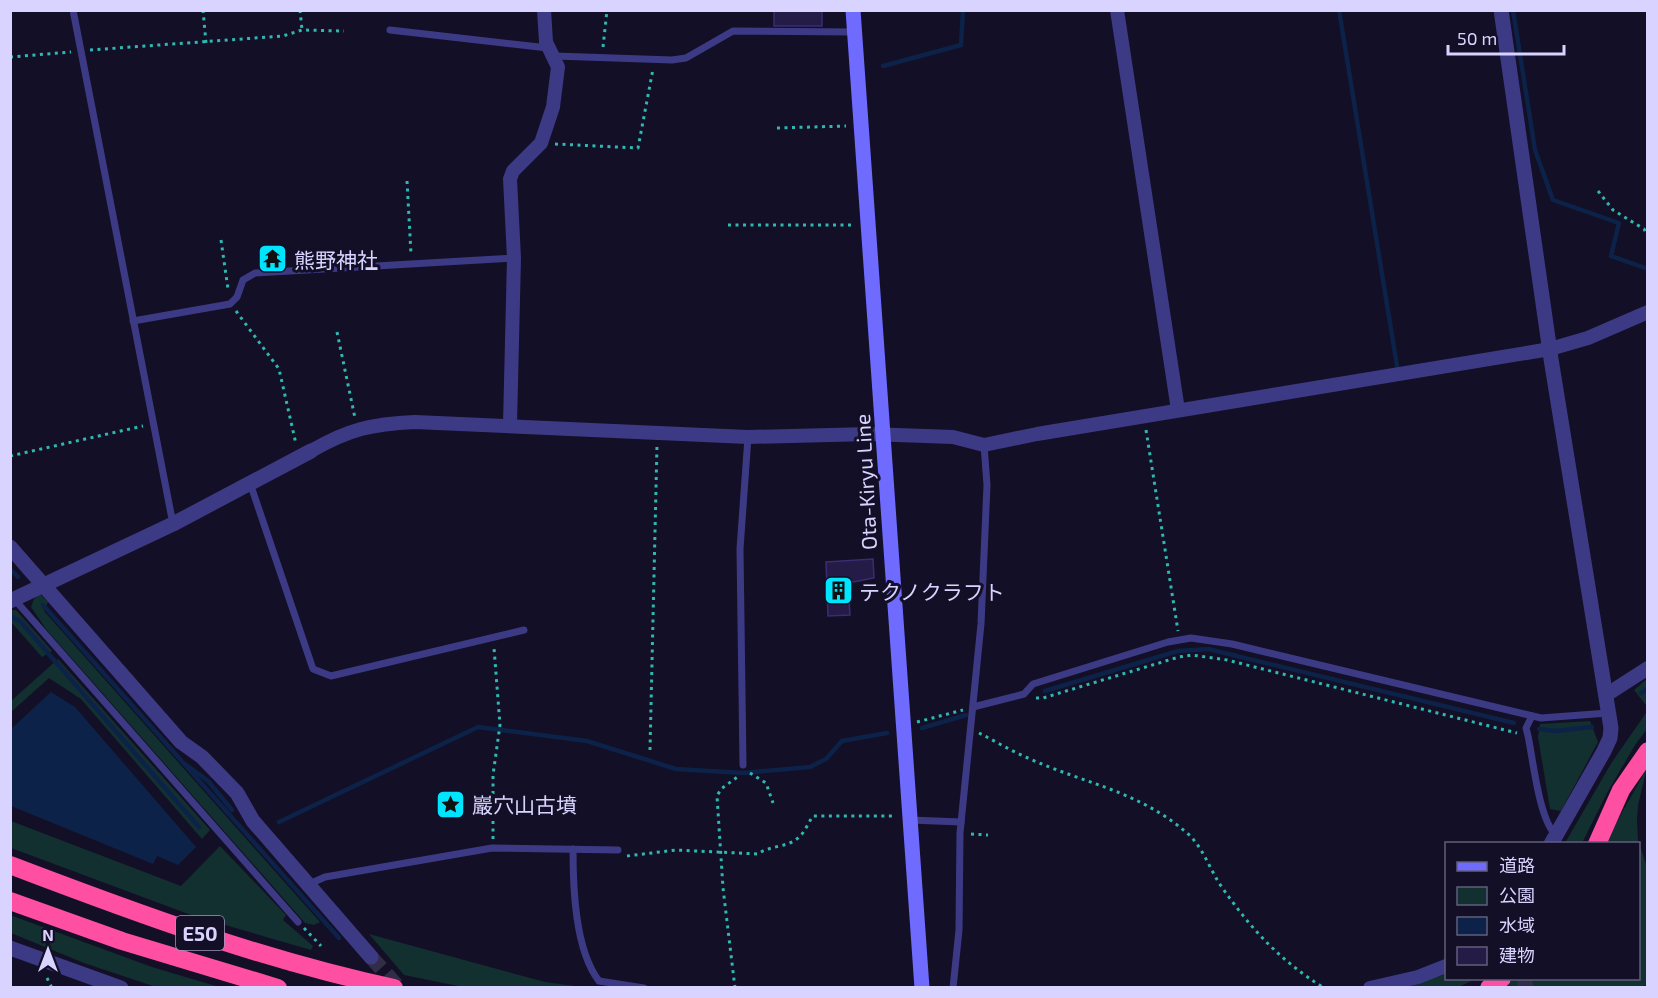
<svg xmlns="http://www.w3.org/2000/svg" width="1658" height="998" viewBox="0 0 1658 998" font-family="'Exo 2','Noto Sans JP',sans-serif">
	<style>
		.green { fill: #12302f }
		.water { fill: #0c2248 }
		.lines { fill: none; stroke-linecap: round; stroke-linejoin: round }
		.stream { stroke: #0c2248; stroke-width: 4.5 }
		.building { fill: #241b47; stroke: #3b2d73; stroke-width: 1.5 }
		.tertiary-tunnel { stroke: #312d47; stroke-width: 15; stroke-dasharray: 15 8; stroke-linecap: butt }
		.path { stroke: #2fb8b0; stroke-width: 3; stroke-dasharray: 3 4.5; stroke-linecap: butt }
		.service { stroke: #3d3a85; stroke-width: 7 }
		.minor { stroke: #3d3a85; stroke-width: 14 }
		.tertiary { stroke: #3d3a85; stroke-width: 15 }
		.secondary { stroke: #6f6bff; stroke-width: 15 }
		.motorway { stroke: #ff4fa3; stroke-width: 18 }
		.labels { text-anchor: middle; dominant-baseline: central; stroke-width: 6; stroke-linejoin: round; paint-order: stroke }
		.shield { fill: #130f26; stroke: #9e99be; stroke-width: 1.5 }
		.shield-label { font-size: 20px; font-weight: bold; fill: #d9d4ff }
		.poi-label { font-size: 21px; fill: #d9d4ff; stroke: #130f26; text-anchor: start }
		.street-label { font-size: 21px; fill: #d9d4ff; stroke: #130f26 }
	</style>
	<rect width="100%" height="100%" fill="#130f26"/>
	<!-- green -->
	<g class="green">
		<path d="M40,594L48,602L44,611L320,922L314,925L305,923L46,629L31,607L34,599Z"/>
		<path d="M11,610H16L52,651L42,657L11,622Z"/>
		<path d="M58,659L210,830L202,839L81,699L49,678L11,712V701Z"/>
		<path d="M1647,679V729L1635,745L1607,793L1582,843H1565L1612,762L1646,713V705L1634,690Z"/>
		<path d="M1590,721L1598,742L1561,811L1550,809L1538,737L1540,724Z"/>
		<path d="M1647,768L1638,805L1637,821L1638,840L1647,867V985L1634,988H1501L1512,979L1638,978V844L1605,843Z"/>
		<path d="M11,821L181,886L220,846L286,915L283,920L313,946L311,950L191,915L11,848Z"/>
		<path d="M10,915L152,967L219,987H156L84,963L11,933Z"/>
		<path d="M369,934L545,982L583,987H463L404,975Z"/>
		<path d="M1446,974V978L1475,979L1459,987H1406Z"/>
	</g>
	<!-- water -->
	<path class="water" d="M51,692L75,707L196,847L178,865L157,856L153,864L11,806V729Z"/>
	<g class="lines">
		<!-- stream -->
		<g class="stream">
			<path d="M1339,10L1397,366"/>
			<path d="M1513,10L1535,150L1553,200L1619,223L1611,256L1648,269"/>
			<path d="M883,66L961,45L963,10"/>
			<path d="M10,569L18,577"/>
			<path d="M43,605L339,938"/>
			<path d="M10,616L21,622L199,827"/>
			<path d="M1045,691L1178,651L1208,649L1514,723"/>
			<path d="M1641,693L1648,689"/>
			<path d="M922,728L966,715"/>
			<path d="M1539,729L1555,731L1592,727"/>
			<path d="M185,764L208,781L232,810"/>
			<path d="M279,822L478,727L587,741L676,769L743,773L810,767L826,759L842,741L887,733"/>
		</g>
	</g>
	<!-- building -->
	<g class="building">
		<rect x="774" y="10" width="48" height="16"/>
		<path d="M873,559L874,578L848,583L850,615L828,616L826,562Z"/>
	</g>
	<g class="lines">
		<!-- tertiary-tunnel -->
		<g class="tertiary-tunnel">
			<path d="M371,957L399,988"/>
			<path d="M1524,978L1526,988"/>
		</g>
		<!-- path -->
		<g class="path">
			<path d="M203,10L206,43"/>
			<path d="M300,10L302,30"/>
			<path d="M603,47L607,10"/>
			<path d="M90,50L283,36L302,30L344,31"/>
			<path d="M10,57L71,52"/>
			<path d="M777,128L846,126"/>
			<path d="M555,144L638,148L653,69"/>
			<path d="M407,181L411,254"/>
			<path d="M1598,191L1613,210L1644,229L1648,237"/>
			<path d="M728,225H854"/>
			<path d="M221,240L228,289"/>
			<path d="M236,311L279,369L296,444"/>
			<path d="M337,332L355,418"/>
			<path d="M1146,430L1178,631"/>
			<path d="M10,456L143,426"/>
			<path d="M1036,698H1043L1179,657L1192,655L1227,660L1517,733"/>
			<path d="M917,722L963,710"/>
			<path d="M979,733C995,741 1011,751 1028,758C1085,784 1137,790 1187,833C1202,846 1209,867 1219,883C1250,928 1278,959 1324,988"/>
			<path d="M650,750L657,445"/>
			<path d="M750,773L766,783L773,803"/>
			<path d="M971,834L988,835"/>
			<path d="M493,839V775L500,725L494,648"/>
			<path d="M627,856L676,850L758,854C770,845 788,848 799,837C805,832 808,823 813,816H895"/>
			<path d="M304,928L321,946"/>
			<path d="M47,978L52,988"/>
			<path d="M735,988L723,888L717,796L721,789L740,775"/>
		</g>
		<!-- service -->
		<g class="service">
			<path d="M73,10L173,524"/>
			<path d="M390,30L548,48"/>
			<path d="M555,56L672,60L686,58L733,31L854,32"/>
			<path d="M133,321L230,304L237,297L243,280L255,273L514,258"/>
			<path d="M250,483L313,669L331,676L524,630"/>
			<path d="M15,600L298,922"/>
			<path d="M973,707L1024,694L1033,684L1168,642L1191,638L1232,644L1541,718L1608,713"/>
			<path d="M1532,716L1526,728L1528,736C1533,759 1539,820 1556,835"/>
			<path d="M743,765L740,549L748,437"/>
			<path d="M910,820L961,822"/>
			<path d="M573,849C573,888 575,950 599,981L644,988"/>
			<path d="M307,885L325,877L492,848L618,850"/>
			<path d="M953,988L959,930L960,833L981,624L987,485L984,445"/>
		</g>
		<!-- minor -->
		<g class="minor">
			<path d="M1117,10L1178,410"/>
			<path d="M510,424L514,258L510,179L513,171L541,143L553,107L558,67L546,42L544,10"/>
			<path d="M311,451C349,429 372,424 415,422L748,437L869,434L953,437L984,445L1037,434L1550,349L1588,338L1648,312"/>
			<path d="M1606,695L1648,668"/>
			<path d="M1370,988L1418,977L1446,966"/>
		</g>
		<!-- tertiary -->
		<g class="tertiary">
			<path d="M1501,10L1551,359L1611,728L1610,738L1604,751L1551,844"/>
			<path d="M10,547L181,742L202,757L237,793L253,821L371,957"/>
			<path d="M10,601L173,524L311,451"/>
			<path d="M10,948L121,988"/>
		</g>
		<!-- secondary -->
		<path class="secondary" d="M853,10L922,988"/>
		<!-- motorway -->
		<g class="motorway">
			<path d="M1597,844L1621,790L1648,751"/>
			<path d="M10,865C136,913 263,960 394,988"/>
			<path d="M10,901L122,941L278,988"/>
			<path d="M1489,988L1502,978"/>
		</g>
	</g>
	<!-- icons -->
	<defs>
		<symbol id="temple-square" viewBox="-11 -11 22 22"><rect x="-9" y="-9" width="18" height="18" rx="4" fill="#00e5ff" stroke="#130f26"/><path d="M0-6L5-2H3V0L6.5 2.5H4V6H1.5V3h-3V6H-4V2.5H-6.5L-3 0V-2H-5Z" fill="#111"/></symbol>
		<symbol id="building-square" viewBox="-11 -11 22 22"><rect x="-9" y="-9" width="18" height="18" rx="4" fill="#00e5ff" stroke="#130f26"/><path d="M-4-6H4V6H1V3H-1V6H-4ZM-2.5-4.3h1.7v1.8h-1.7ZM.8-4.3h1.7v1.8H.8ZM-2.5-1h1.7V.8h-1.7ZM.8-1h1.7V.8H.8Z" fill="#111"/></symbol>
		<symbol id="sight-square" viewBox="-11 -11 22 22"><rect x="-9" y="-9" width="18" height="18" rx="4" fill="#00e5ff" stroke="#130f26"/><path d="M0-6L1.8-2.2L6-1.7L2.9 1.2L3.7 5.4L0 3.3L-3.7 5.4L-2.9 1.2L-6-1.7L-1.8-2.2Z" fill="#111"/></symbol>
	</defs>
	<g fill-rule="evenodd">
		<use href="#temple-square" x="256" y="242" width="33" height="33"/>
		<use href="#building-square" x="822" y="574" width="33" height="33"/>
		<use href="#sight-square" x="434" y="788" width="33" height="33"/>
	</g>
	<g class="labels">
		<!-- shield labels -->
		<rect class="shield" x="176" y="916" width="48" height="34" rx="4.5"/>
		<g class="shield-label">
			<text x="200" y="933">E50</text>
		</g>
		<!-- poi labels -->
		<g class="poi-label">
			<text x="294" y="259">熊野神社</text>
			<text x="859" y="591">テクノクラフト</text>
			<text x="472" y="804">巖穴山古墳</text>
		</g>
		<!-- street labels -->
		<g class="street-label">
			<text transform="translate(865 482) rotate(-93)">Ota-Kiryu Line</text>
		</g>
	</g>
	<!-- border -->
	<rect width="1658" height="998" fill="none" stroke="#d9d4ff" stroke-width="24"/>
	<!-- legend -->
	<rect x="1445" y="842" width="195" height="138" fill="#130f26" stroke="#625e7d" stroke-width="1.5"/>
	<rect x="1457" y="862" width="30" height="9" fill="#6f6bff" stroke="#625e7d" stroke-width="1.5"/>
	<text x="1499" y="872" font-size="18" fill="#d9d4ff">道路</text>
	<rect x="1457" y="887" width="30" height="18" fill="#12302f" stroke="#625e7d" stroke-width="1.5"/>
	<text x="1499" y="902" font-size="18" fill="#d9d4ff">公園</text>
	<rect x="1457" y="917" width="30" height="18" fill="#0c2248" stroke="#625e7d" stroke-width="1.5"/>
	<text x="1499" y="932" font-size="18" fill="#d9d4ff">水域</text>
	<rect x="1457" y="947" width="30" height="18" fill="#241b47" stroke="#625e7d" stroke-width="1.5"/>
	<text x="1499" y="962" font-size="18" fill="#d9d4ff">建物</text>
	<!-- north arrow -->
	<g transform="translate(48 950)" stroke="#130f26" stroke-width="4.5" paint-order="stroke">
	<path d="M0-4.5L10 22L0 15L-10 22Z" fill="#d9d4ff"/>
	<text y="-9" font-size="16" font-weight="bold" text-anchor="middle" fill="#d9d4ff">N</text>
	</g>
	<!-- scale -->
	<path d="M1448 45v9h116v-9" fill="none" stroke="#d9d4ff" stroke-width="3"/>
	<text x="1457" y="45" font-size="18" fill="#d9d4ff" stroke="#130f26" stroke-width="4.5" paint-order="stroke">50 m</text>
</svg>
